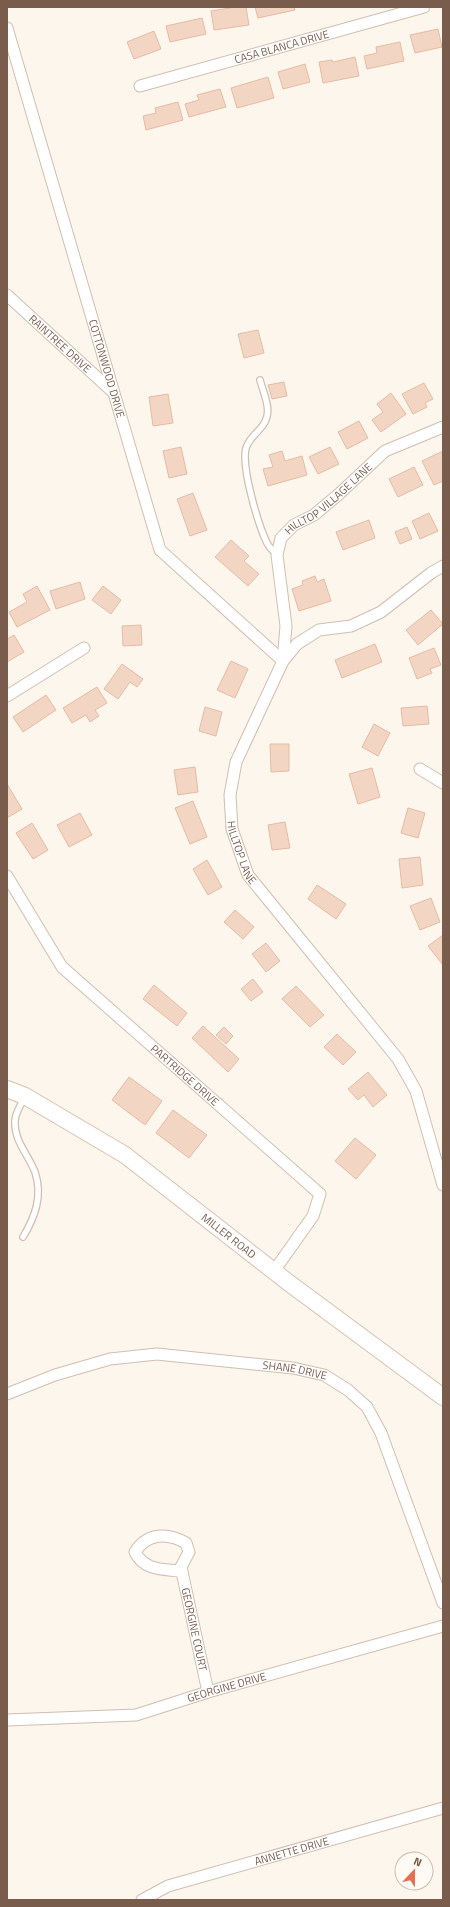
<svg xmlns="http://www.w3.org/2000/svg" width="450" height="1907" viewBox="0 0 450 1907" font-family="'Titillium Web',sans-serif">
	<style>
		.building { fill: #f3d5c3; stroke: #e6bba3 }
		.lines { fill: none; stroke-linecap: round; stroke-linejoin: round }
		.lane-casing { stroke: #d1beb0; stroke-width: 8 }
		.street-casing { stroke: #d1beb0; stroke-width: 13 }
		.secondary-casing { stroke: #d6c0b0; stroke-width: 18 }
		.lane { stroke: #fff; stroke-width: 5.5 }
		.street { stroke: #fff; stroke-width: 11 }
		.secondary { stroke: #fff; stroke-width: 16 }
		.labels { text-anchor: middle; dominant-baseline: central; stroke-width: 3; stroke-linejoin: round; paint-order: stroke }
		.street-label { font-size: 11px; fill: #7a5c4d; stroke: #fffaf3 }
	</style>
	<rect width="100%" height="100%" fill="#fdf6ec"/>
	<!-- building -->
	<g class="building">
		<path d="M236,7H246L249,25L214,30L211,11Z"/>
		<path d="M255,7H294L295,10L258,18Z"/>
		<path d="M202,18L206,34L170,42L166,26Z"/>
		<path d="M438,29L442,47L415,53L410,35Z"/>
		<path d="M154,31L161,49L134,59L127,42Z"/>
		<path d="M400,42L404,61L367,69L364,56L377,53L376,47Z"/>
		<path d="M355,57L359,76L323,83L319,62L332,60L333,62Z"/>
		<path d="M305,64L310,82L283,89L278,72Z"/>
		<path d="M268,77L274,98L237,108L231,88Z"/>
		<path d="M220,89L226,107L189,117L185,104L199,100L197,95Z"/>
		<path d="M178,102L183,120L146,130L143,116L156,113L155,108Z"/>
		<path d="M258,330L264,353L244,358L238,334Z"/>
		<path d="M284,382L287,396L272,399L268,385Z"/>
		<path d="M424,383L433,399L425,403L427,407L413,414L402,394Z"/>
		<path d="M391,393L406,414L381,432L372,420L383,412L377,404Z"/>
		<path d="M168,394L173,423L153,426L149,397Z"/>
		<path d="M359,421L368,438L347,449L338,432Z"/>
		<path d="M181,447L187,474L169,478L163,451Z"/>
		<path d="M330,447L339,464L318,474L309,457Z"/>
		<path d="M282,451L285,461L302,456L307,475L268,486L263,469L273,467L269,455Z"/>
		<path d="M443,451V481L434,485L422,461Z"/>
		<path d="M414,467L423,485L398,497L389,479Z"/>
		<path d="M193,493L207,530L190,536L177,499Z"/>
		<path d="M429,513L438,531L420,539L412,521Z"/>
		<path d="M369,520L375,538L343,550L336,532Z"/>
		<path d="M407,527L412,539L400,544L395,532Z"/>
		<path d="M231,540L249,556L244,561L259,574L248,586L215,557Z"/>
		<path d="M315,576L317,582L324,579L331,601L299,611L292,589L303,585L302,581Z"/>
		<path d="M80,582L85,599L56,609L50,591Z"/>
		<path d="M37,586L50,610L17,627L9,612L27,602L23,594Z"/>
		<path d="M103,586L121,600L111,614L92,600Z"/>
		<path d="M431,610L443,624L418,645L406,630Z"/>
		<path d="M141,625L142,645L123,646L122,626Z"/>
		<path d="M14,635L24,652L7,662V639Z"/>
		<path d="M375,644L382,662L342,678L335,660Z"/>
		<path d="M434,648L441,665L430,669L432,673L417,679L409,658Z"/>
		<path d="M231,661L248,669L235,698L217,690Z"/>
		<path d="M122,664L143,679L137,687L130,682L118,699L104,689Z"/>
		<path d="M97,687L107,703L95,710L99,716L90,722L86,715L72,723L63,708Z"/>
		<path d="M46,695L56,710L23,732L13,717Z"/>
		<path d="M427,706L429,724L403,726L401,708Z"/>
		<path d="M205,707L222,712L216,736L199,731Z"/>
		<path d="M374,724L390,733L378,756L362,747Z"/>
		<path d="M270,744H289V771L271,772Z"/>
		<path d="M195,767L198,792L178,795L174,770Z"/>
		<path d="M372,768L380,797L358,804L349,774Z"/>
		<path d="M7,784L22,809L7,818Z"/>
		<path d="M193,801L207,837L190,844L175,808Z"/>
		<path d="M408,808L425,813L418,838L401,833Z"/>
		<path d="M80,813L92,835L69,847L57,825Z"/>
		<path d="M285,822L290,848L272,850L268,825Z"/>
		<path d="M32,823L48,850L33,859L16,833Z"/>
		<path d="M420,857L423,885L402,888L399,859Z"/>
		<path d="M207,860L222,887L208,895L193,869Z"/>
		<path d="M317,885L346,904L336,919L308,899Z"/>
		<path d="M431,898L440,922L420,930L410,906Z"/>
		<path d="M235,910L254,927L243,939L224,922Z"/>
		<path d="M443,935V965L428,946Z"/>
		<path d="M266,943L280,961L266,972L252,954Z"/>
		<path d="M253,979L263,992L251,1001L241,989Z"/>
		<path d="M154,985L187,1013L177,1026L143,999Z"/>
		<path d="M296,986L324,1015L310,1027L282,999Z"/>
		<path d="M203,1026L239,1059L228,1072L192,1038Z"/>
		<path d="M224,1027L233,1036L226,1044L216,1035Z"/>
		<path d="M337,1034L356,1052L343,1065L324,1047Z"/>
		<path d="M368,1072L387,1095L373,1107L364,1095L358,1100L348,1089Z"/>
		<path d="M129,1077L162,1101L145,1125L112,1100Z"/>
		<path d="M173,1110L207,1135L189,1158L156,1133Z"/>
		<path d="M355,1138L376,1155L356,1179L335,1161Z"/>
	</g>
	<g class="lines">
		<defs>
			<g id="lane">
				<path d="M260,380C265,399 275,414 259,430C254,435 248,442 246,448C241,467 258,524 267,543C269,547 273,551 277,555"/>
				<path d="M23,1237C35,1217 43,1196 35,1172C28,1154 14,1141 15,1121C15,1113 21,1105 24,1098"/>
			</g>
			<g id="street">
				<path id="s1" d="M7,28L160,550L283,661"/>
				<path id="s2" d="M140,86L424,7"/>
				<path id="s3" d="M7,295L113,392"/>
				<path id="s4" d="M443,566L431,573L381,612L351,626L319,630L297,644L283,661L236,762L230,795L232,829L248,875L398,1059L416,1091L443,1185"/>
				<path id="s5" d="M283,661L286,626L277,555L281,538L294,525L314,515L339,494L385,451L443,427"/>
				<path d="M7,696L84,648"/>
				<path d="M420,769L443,783"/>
				<path id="s6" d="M7,876L62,967L320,1194L313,1216L274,1271"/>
				<path id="s7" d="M7,1394L55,1375L110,1359L157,1354L293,1368L324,1375L348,1390L367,1407L381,1433L443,1603"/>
				<path id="s8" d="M181,1567L178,1571C161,1569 144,1570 135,1552C147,1533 167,1532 186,1543L189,1552L181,1567L208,1692"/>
				<path id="s9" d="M7,1720L136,1715L208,1692L443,1626"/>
				<path id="s10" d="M142,1900L168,1886L443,1808"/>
			</g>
			<g id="secondary">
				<path id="s11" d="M7,1089L25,1096L125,1155L289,1283L443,1397"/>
			</g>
		</defs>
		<!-- lane casing -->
		<use href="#lane" class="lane-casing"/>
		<!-- street casing -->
		<use href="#street" class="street-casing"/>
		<!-- secondary casing -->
		<use href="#secondary" class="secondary-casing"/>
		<!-- lane -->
		<use href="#lane" class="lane"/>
		<!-- street -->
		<use href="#street" class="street"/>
		<!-- secondary -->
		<use href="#secondary" class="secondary"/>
	</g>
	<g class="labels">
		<!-- street labels -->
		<g class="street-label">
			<text stroke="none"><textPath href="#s2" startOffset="147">CASA BLANCA DRIVE</textPath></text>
			<text stroke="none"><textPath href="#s3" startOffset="72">RAINTREE DRIVE</textPath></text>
			<text stroke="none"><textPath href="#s1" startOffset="355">COTTONWOOD DRIVE</textPath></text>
			<text stroke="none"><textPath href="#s5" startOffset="186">HILLTOP VILLAGE LANE</textPath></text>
			<text stroke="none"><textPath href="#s4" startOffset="395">HILLTOP LANE</textPath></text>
			<text stroke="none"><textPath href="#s6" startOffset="270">PARTRIDGE DRIVE</textPath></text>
			<text stroke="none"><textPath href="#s11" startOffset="267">MILLER ROAD</textPath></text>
			<text stroke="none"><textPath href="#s7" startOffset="295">SHANE DRIVE</textPath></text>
			<text stroke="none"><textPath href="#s8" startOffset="203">GEORGINE COURT</textPath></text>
			<text stroke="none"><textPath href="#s9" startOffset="224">GEORGINE DRIVE</textPath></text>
			<text stroke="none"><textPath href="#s10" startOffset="158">ANNETTE DRIVE</textPath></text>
		</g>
	</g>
	<!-- border -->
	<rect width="450" height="1907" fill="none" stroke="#7a5c4d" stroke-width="16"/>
	<!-- north arrow -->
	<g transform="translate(414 1871) rotate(22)"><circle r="19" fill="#fffaf3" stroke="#cabbb1"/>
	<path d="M0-3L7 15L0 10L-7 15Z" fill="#e76f51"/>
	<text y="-6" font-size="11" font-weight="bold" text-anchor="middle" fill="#7a5c4d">N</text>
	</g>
</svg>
